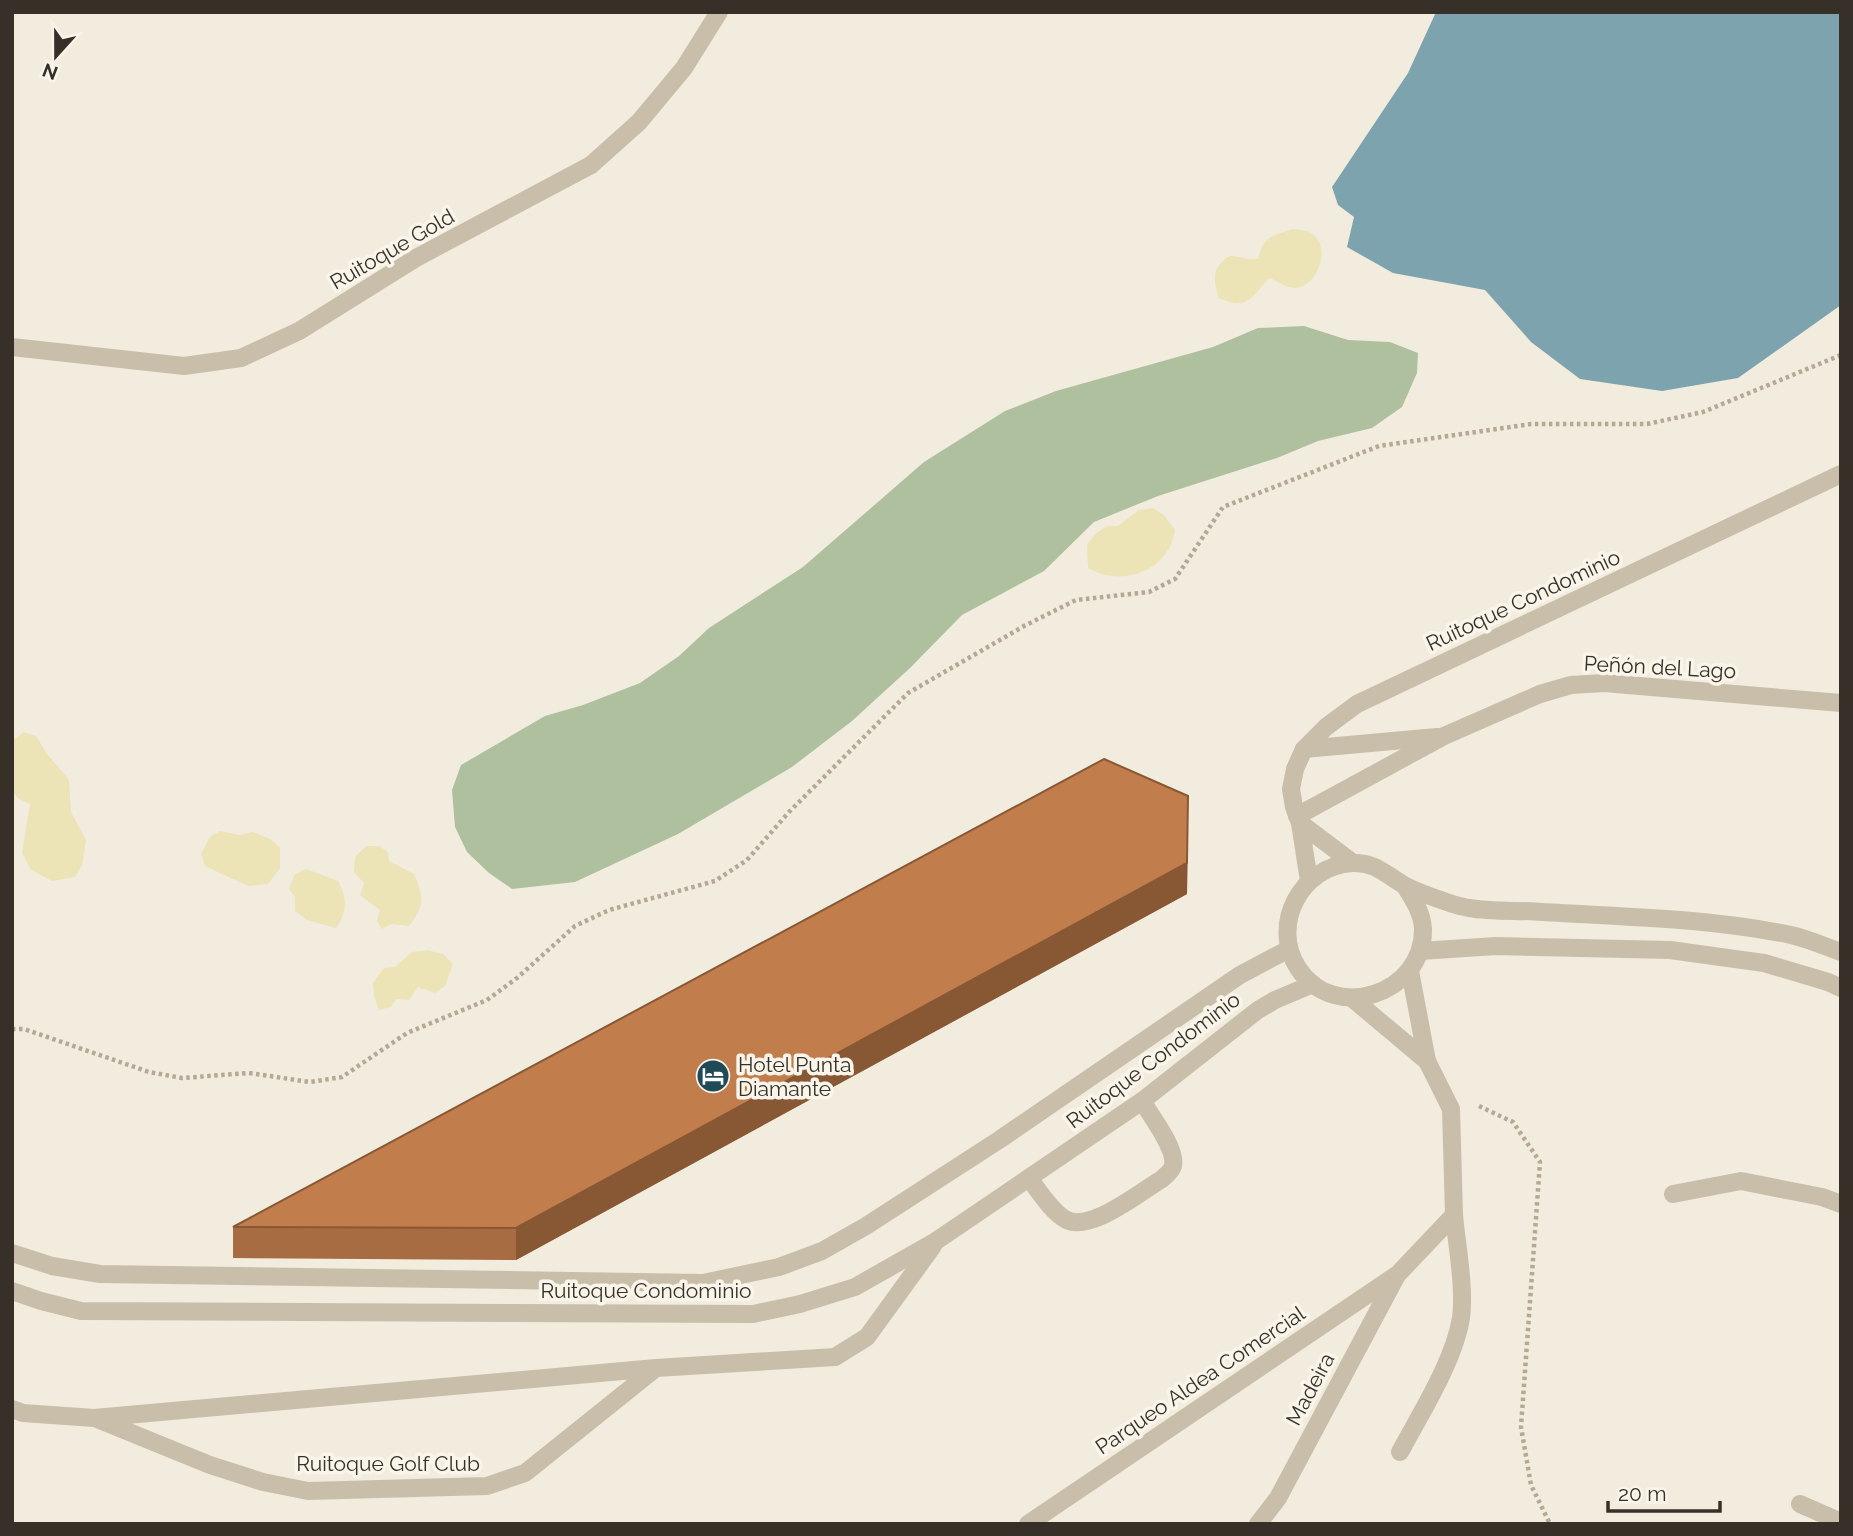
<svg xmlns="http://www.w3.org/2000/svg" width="1853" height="1536" viewBox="0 0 1853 1536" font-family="Raleway,sans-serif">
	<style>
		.green { fill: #afc09e }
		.sand { fill: #ece3b6 }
		.water { fill: #7da3ae }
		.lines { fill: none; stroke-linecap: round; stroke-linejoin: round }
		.path { stroke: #b5a894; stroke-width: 4.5; stroke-dasharray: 3.5 3.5; stroke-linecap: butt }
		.service { stroke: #c9beaa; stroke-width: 18 }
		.minor { stroke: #c9beaa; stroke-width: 18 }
		.wall { fill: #a76c41 }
		.shaded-wall { fill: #885835 }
		.building { fill: #c27d4c; stroke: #885835; stroke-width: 2 }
		.labels { text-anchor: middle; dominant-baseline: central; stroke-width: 7; stroke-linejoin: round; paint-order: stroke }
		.street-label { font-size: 21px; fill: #373029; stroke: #f9f5ea }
		.poi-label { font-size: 21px; fill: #373029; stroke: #f9f5ea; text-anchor: start }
	</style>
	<rect width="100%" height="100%" fill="#f2ecde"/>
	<!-- green -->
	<path class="green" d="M1304,326L1348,340L1390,342L1418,353L1417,373L1402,407L1372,428L1318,441L1277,458L1158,496L1094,522L1044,571L962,615L910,668L852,721L792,767L678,834L575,882L512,889L489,873L467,852L455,827L452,790L461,765L545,716L583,705L640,683L679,656L709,628L803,567L924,462L1005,411L1056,391L1213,347L1258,328Z"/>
	<!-- sand -->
	<g class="sand">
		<path d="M1293,229C1297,230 1305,230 1309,232C1333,243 1319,287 1295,288C1286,288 1278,281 1269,278C1251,298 1248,311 1219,298C1215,285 1211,273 1222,262C1225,259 1226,257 1231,256C1238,256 1248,260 1258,259C1263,236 1272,236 1293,229Z"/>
		<path d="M1153,508L1164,515L1175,530C1169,571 1122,588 1088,568L1087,545L1095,534L1107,526H1118L1139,510Z"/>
		<path d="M24,732L36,736L47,754L69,780L71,812L86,840L82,865L75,877L52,881L31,870L22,853L30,804L19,799L12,792V741Z"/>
		<path d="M220,831L239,835L253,832L270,839L280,848V868L268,884L248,886L205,866L201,854L210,837Z"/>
		<path d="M366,846H379L388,852L389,861L414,874C424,898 425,905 409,926L391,924L382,929L377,921L380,910L360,895L364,883L354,872L355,857Z"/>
		<path d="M306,869L338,881C348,900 347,911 336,928L307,920L295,911V897L289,889L294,875Z"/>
		<path d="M427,950L443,954L453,964L445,986L435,993L418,987L409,1000L396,999L391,1007L379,1010L374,996L373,983L384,968L395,967L412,952Z"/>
	</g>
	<!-- water -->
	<path class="water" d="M1436,12H1841V305L1738,378L1662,391L1580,379L1531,342L1485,290L1393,273L1347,247L1354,217L1338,205L1332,187L1408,73Z"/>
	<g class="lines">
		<!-- path -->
		<g class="path">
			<path d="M12,1029H24L149,1072L182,1078L249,1073L310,1082L342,1077L407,1033L487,1000L517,978L575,926L609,910L715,881L747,860L789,812L908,693L1024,626L1076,600L1149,592L1175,579L1223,507L1379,446L1531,424H1647L1703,412L1841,355"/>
			<path d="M1479,1106L1513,1122L1540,1162L1521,1427L1531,1485L1550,1524"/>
		</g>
		<!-- service -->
		<path class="service" d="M1400,1452C1421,1413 1454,1361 1461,1318C1465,1289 1457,1246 1454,1215"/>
		<!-- minor -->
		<g class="minor">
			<path d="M12,347L184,366L241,358L299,331L416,258L591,165L639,122L684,68L719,12"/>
			<path d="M1304,749L1437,737"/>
			<path d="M1297,816L1444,736L1540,694L1571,685L1604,683L1841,703"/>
			<path d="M1300,823L1353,863"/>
			<path d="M1309,881L1300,823L1294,807L1291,789L1295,769L1304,749L1326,727L1357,704L1841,474"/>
			<path d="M1405,886C1413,899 1422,912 1423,929C1424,994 1334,1024 1298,968C1270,925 1301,866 1352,863C1376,862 1386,875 1404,885C1417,892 1455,906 1469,908C1493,912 1519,910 1543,912C1626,917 1709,918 1791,935C1808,939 1824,946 1841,952"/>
			<path d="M1420,951L1496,946L1670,950L1764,963L1828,982L1841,988"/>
			<path d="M1353,999L1427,1061"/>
			<path d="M1029,1178C1039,1191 1051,1211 1065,1219C1089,1234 1140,1192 1162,1179C1167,1174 1171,1172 1173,1166C1177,1149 1151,1116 1142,1101"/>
			<path d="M1673,1194L1741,1181L1822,1197L1841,1204"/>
			<path d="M12,1253L52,1266L100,1274L703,1283L779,1267L822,1251L866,1226L999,1140L1240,975L1289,949"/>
			<path d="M12,1291L41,1301L81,1311L753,1314L800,1304L855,1287L936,1241L1142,1101L1258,1010L1275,1000L1313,984"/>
			<path d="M12,1409L23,1413L94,1418L656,1368L835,1357L867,1337L933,1246"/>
			<path d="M97,1419L210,1465L263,1482L308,1491L487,1486L525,1473L656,1368"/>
			<path d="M1800,1504L1841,1522"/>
			<path d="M1028,1524L1398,1274L1454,1215L1451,1109L1427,1061L1410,971"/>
			<path d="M1258,1524L1278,1498L1396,1277"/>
		</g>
	</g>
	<!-- wall -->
	<path class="wall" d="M1188,828L1187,894L516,1260L233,1258V1227Z"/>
	<!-- shaded-wall -->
	<path class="shaded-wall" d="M1188,796L1187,894L516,1260V1228Z"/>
	<!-- building -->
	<path class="building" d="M1104,759L1188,796L1187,863L516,1228L233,1227Z"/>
	<!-- icons -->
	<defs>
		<symbol id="hotel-disc" viewBox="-11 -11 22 22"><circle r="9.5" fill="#204a57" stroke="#f9f5ea"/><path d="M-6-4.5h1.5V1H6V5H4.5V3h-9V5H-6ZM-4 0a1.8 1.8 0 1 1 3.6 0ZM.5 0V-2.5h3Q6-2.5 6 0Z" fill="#fff"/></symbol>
	</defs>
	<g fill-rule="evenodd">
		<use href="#hotel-disc" x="694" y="1057" width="38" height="38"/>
	</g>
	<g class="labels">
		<!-- street labels -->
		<g class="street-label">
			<text transform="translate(392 249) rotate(-30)">Ruitoque Gold</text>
			<text transform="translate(1523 600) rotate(-25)">Ruitoque Condominio</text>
			<text transform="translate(1660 667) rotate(3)">Peñón del Lago</text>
			<text transform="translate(1153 1060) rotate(-37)">Ruitoque Condominio</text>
			<text x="646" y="1290">Ruitoque Condominio</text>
			<text transform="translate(1200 1380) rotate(-34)">Parqueo Aldea Comercial</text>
			<text transform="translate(1310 1389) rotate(-62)">Madeira</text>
			<text x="388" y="1463">Ruitoque Golf Club</text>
		</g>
		<!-- poi labels -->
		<g class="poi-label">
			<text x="738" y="1064">Hotel Punta<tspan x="738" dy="24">Diamante</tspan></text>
		</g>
	</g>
	<!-- border -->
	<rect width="1853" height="1536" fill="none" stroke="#373029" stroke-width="28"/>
	<!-- north arrow -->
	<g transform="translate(56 56) rotate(201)" stroke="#f9f5ea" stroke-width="5" paint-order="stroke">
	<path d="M0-5L12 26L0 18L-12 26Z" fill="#373029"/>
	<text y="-10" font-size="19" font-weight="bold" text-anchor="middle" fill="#373029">N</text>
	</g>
	<!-- scale -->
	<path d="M1608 1501v10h112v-10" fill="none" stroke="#373029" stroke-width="3.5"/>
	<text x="1618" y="1501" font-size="21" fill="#373029" stroke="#f9f5ea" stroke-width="5" paint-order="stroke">20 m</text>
</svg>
